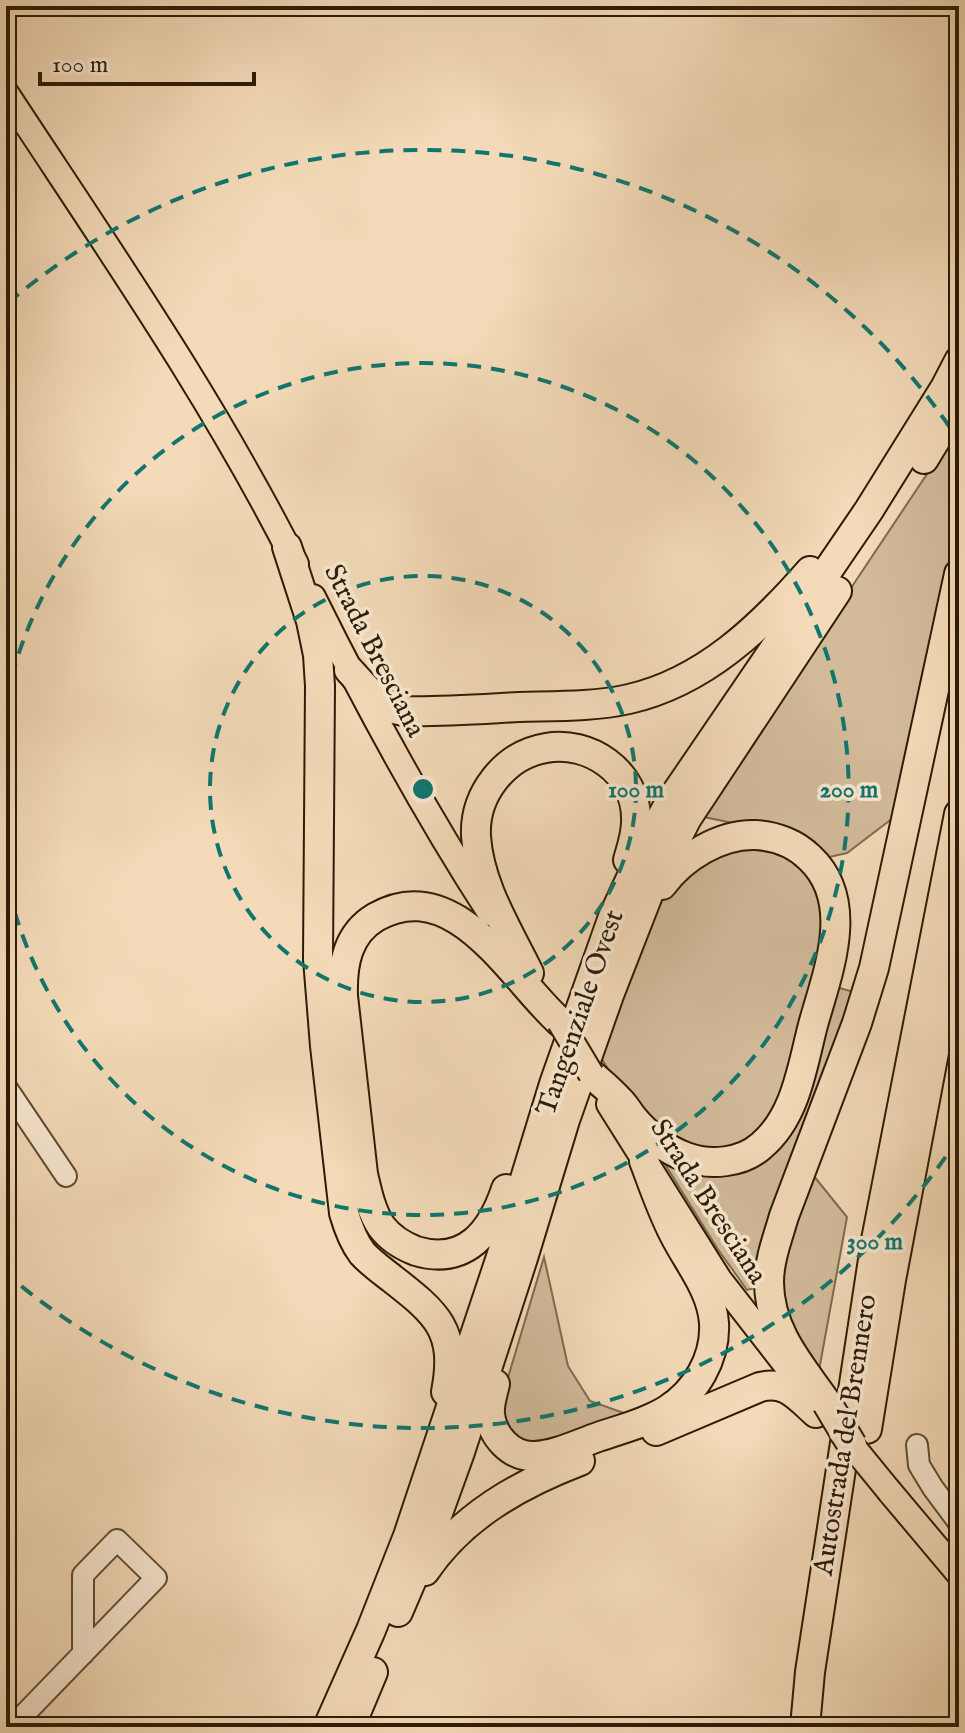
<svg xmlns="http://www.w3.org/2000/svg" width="965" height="1733" viewBox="0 0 965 1733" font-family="'IM FELL English',serif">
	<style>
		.green { fill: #d2ba9a; stroke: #7f6b50; stroke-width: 2 }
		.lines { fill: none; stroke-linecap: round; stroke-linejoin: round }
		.minor-casing { stroke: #5e4c32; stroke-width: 24 }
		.major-casing { stroke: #2c1c06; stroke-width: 28 }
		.highway-casing { stroke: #2c1c06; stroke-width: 32 }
		.minor { stroke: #f8e7d1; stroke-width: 20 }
		.major { stroke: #f4dab8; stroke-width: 24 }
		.highway { stroke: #f4dab8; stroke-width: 28 }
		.major-bridge-casing { stroke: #2c1c06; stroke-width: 28; stroke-linecap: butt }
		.highway-bridge-casing { stroke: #2c1c06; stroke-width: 32; stroke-linecap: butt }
		.major-bridge { stroke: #f4dab8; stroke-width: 24 }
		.highway-bridge { stroke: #f4dab8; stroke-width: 28 }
		.ring { fill: none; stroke: #0f766e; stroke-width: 4; stroke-dasharray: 14 10 }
		.labels { text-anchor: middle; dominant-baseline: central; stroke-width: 7; stroke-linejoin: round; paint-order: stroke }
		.street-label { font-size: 28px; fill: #2c1c06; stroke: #f8e7d1 }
		.centre { fill: #0f766e; stroke: #f8e7d1; stroke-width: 4 }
		.ring-label { font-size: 24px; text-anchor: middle; font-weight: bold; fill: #0f766e; stroke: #f8e7d1; stroke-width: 7; stroke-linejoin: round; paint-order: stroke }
	</style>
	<rect width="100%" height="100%" fill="#f4dab8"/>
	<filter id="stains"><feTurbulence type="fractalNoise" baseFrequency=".0025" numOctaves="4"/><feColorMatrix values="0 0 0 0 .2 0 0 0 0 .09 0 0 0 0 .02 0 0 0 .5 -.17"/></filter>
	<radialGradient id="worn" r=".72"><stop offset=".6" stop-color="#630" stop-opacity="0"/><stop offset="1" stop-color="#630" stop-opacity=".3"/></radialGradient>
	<!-- green -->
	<g class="green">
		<path d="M951,438L959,442V519L897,815L847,853L825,858L747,826L699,816Z"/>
		<path d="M760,844L787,852L815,877L829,933L785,1104L750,1149L687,1153L636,1113L596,1050L662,900C667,893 671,885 677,879C700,858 731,850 760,844Z"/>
		<path d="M833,986L860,994L760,1287L747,1290L717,1248L663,1161L752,1163Z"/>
		<path d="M809,1170L847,1217L818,1376L790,1337L775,1283Z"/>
		<path d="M544,1257L568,1366L590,1401L632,1416L528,1447L510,1433L498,1411Z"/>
	</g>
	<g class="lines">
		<defs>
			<g id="minor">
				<path d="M6,1087L66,1176"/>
				<path d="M917,1445L919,1465L933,1488L959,1523"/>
				<path d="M12,1727L156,1578L117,1540L83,1575V1654"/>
			</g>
			<g id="major">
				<path d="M6,93C107,247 213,399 296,564"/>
				<path d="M313,597C367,706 424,811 490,913"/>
				<path d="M609,1104L719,1279L793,1374"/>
				<path d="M890,1492L959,1574"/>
			</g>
			<g id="highway">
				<path d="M924,459L959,401"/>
				<path d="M287,547L311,621L318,655L320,686L318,959L325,1046L344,1213C348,1227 353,1241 362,1253C370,1262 381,1270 390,1277C436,1313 458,1329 446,1392"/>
				<path d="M349,670C365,687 379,707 403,711C441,712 481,709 519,707C555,706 593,707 629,699C704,682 761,627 810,571"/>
				<path d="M529,973C508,930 479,885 476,836C474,795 504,755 546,748C589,740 636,772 636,818C637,832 632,846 628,860"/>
				<path d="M591,1074C600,1082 610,1090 618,1099C624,1104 628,1112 633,1118C646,1134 666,1150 686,1157C710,1166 742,1163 761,1146C796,1117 802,1067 813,1025C827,974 857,902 810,858C796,844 776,836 755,835C720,834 683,857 662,885"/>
				<path d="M506,1189C492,1231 466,1266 416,1251C403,1246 390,1238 381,1226C371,1211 367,1191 363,1174L343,996C342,965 347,934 376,917C455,872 512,979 560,1022"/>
				<path d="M495,1384C493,1393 489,1404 490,1414C492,1436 511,1457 534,1456C556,1455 578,1444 598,1437C621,1429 646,1423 667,1410C696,1392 716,1358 714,1323C712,1292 691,1266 677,1240C663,1215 654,1187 644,1161"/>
				<path d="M827,1403C801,1366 769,1331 769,1282C769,1260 778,1237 784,1216L857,1023L874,968L959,574"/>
				<path d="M867,1429L891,1280L959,920"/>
				<path d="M656,1431L760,1387C786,1380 798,1397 816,1413"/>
				<path d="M425,1571C462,1516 520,1484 580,1461"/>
				<path d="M398,1612L425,1549L460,1452L523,1258L565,1120L609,995L650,890L687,818L837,591"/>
				<path d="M328,1727L371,1630L408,1536L502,1254L554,1084L613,917L643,852L670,802L869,510L945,388L959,361"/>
				<path d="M350,1727L373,1672"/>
				<path d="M805,1727L810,1672L876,1240L959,814"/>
			</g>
		</defs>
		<!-- minor casing -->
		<use href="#minor" class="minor-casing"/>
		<!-- major casing -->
		<use href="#major" class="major-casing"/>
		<!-- highway casing -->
		<use href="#highway" class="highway-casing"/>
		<!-- minor -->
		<use href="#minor" class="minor"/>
		<!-- major -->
		<use href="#major" class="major"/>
		<!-- highway -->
		<use href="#highway" class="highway"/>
		<defs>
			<g id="major-bridge">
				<path d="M560,1022L591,1074"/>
				<path d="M841,1432L890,1492"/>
			</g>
			<path id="highway-bridge" d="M827,1403L852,1445"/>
		</defs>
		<!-- major-bridge casing -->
		<use href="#major-bridge" class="major-bridge-casing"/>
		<!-- highway-bridge casing -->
		<use href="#highway-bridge" class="highway-bridge-casing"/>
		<!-- major-bridge -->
		<use href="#major-bridge" class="major-bridge"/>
		<!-- highway-bridge -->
		<use href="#highway-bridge" class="highway-bridge"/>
	</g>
	<!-- distance rings -->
	<g class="ring">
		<circle cx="423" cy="789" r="213"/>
		<path d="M6 700A426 426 0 1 1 6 878"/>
		<path d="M959 1137A639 639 0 0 1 8 1275M8 303A639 639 0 0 1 959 441"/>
	</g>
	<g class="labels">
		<!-- street labels -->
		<g class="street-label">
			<text transform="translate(374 651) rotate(63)">Strada Bresciana</text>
			<text transform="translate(581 1013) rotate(-71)">Tangenziale Ovest</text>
			<text transform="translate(708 1202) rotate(57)">Strada Bresciana</text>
			<text transform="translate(846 1435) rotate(-81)">Autostrada del Brennero</text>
		</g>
	</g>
	<circle cx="423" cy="789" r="12" class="centre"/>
	<g class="ring-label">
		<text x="636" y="797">100 m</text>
		<text x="849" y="797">200 m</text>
		<text x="875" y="1249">300 m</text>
	</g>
	<!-- margin -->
	<rect width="965" height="1733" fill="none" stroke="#f4dab8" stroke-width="32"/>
	<rect x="8" y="8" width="949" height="1717" fill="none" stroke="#2c1c06" stroke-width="4"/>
	<rect x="16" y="16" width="933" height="1701" fill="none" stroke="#2c1c06" stroke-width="2"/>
	<!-- scale -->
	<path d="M40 72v12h214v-12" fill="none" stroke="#2c1c06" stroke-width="4"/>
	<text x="52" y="72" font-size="24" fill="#2c1c06" stroke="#f8e7d1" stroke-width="6" paint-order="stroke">100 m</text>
	<rect width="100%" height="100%" filter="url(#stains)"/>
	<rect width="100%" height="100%" fill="url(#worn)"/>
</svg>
